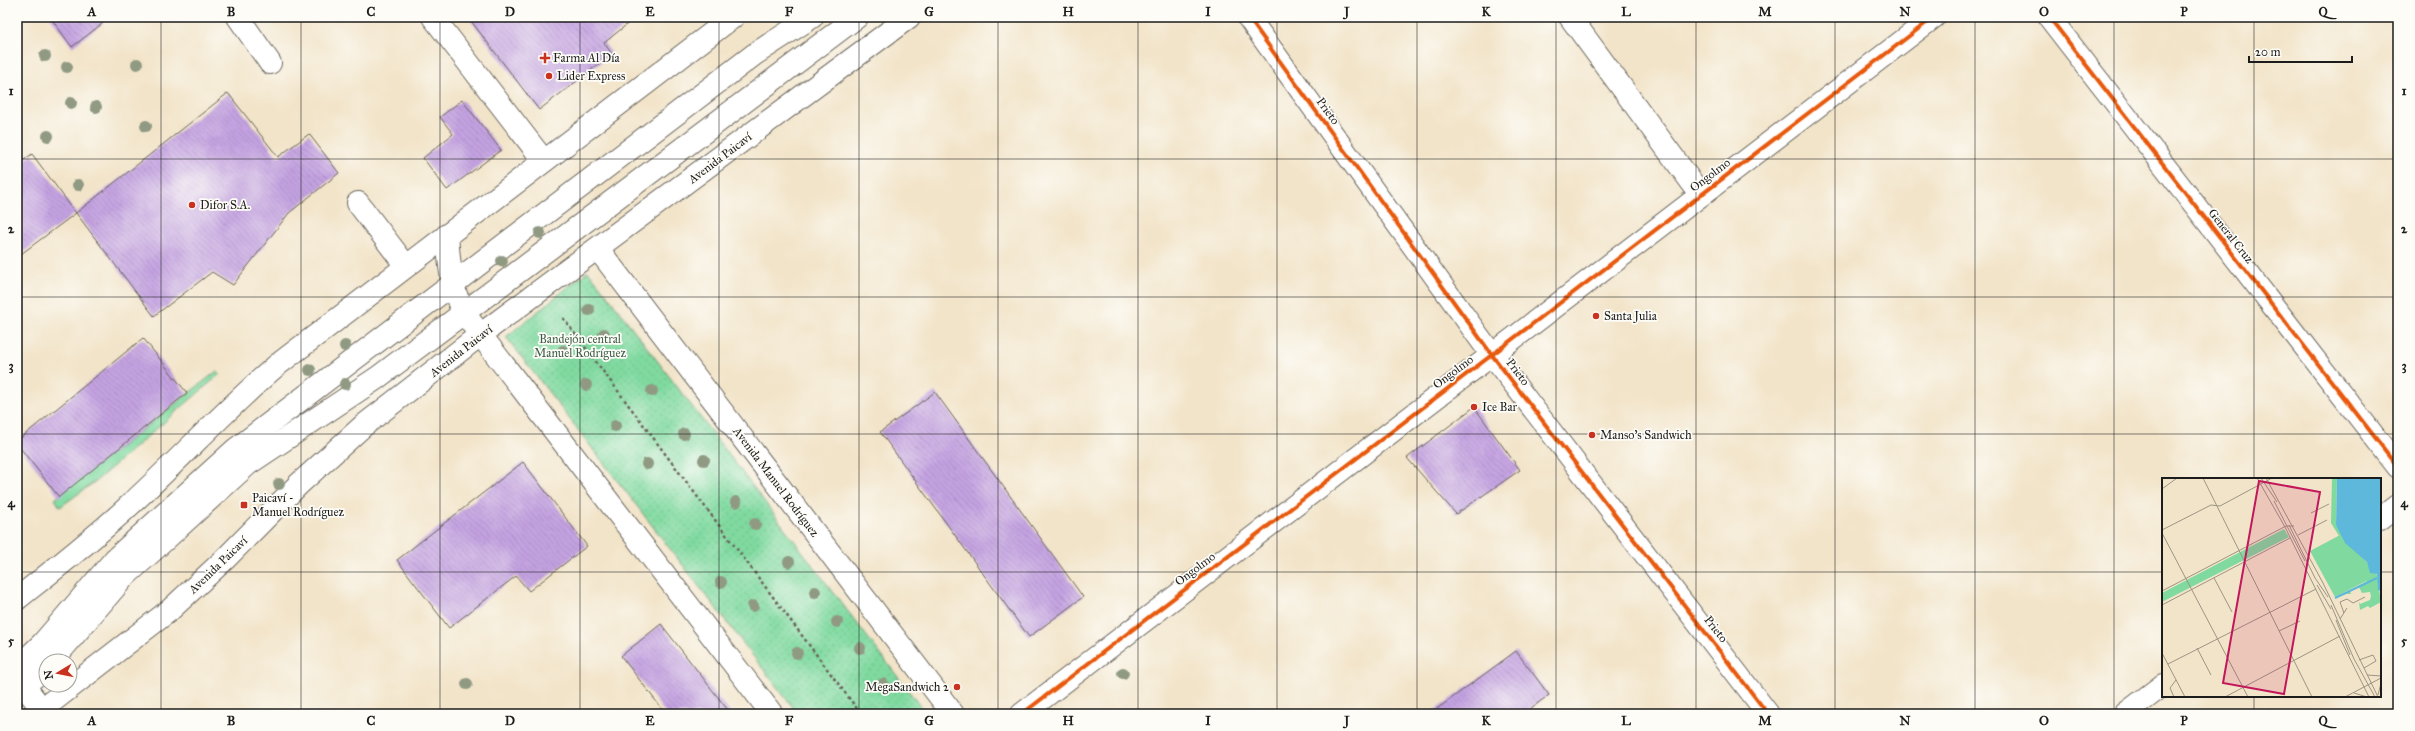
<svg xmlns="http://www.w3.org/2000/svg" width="2415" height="731" viewBox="0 0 2415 731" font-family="'IM FELL Great Primer',serif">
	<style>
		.green { fill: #80daa0; stroke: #4e7b5e }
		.park { fill: url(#park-dots); stroke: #4e7b5e }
		.building { fill: url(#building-back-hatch) }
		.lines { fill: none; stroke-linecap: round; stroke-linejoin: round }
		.minor-casing { stroke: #676259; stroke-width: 24 }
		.major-casing { stroke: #676259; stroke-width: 24 }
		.path { stroke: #676259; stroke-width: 2.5; stroke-dasharray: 3 3; stroke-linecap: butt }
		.minor { stroke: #fff; stroke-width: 22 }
		.major { stroke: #fff; stroke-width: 22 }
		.cycleway-casing { stroke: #fdfcf7; stroke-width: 6 }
		.cycleway { stroke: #e8590c; stroke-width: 4 }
		.tree { fill: #909a83 }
		.grid { fill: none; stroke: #1c1c1c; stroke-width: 1; stroke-opacity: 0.55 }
		.poi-dot { fill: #c8321e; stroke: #fdfcf7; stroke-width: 1.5 }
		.labels { text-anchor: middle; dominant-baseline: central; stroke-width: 3.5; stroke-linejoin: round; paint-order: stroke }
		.poi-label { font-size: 12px; fill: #1c1c1c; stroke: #fdfcf7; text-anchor: start }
		.street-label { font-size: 12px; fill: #1c1c1c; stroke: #fdfcf7 }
		.park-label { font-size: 12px; fill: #3f5e4a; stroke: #fdfcf7 }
		.inset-river { fill: none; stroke: #5db8db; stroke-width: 2 }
		.inset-road { fill: none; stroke: #9c9484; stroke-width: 1 }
		.view { fill: #c2185b; fill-opacity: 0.15; stroke: #c2185b; stroke-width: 2 }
		.inset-edge { fill: none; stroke: #1c1c1c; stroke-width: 2 }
		.neatline { fill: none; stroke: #1c1c1c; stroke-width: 1.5 }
		.grid-label { font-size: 13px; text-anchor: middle; font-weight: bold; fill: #1c1c1c }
	</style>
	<defs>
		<pattern id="park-dots" width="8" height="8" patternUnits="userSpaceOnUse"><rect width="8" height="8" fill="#80daa0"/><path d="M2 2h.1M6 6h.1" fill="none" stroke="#6eba89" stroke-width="1.8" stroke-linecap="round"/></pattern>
		<pattern id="building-back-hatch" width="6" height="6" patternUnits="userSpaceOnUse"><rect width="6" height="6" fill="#c5a3e2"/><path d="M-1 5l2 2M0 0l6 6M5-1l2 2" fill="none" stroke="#9f84b6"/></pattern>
	</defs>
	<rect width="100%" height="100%" fill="#fdfcf7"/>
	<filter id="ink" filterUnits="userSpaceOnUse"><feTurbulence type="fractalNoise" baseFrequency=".025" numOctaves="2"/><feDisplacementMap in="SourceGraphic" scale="8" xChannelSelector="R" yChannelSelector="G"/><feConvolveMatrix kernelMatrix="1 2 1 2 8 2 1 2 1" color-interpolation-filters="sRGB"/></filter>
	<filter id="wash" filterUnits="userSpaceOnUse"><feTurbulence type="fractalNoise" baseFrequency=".012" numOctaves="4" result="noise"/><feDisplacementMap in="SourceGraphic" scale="16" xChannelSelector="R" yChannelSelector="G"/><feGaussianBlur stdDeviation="0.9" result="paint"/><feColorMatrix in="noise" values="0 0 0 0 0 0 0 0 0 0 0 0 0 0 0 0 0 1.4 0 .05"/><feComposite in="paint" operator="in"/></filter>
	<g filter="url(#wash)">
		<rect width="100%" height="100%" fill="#f2e4c9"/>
		<!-- green -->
		<path class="green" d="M217,371L220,374L96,481L60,507L55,499Z"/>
		<!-- park -->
		<path class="park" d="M588,271L605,292L926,714H798L506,337Z"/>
		<g id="blocks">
			<!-- building -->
			<g class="building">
				<path d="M50,17H99L103,23L72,47Z"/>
				<path d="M468,17H636L604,43L612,54L539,110Z"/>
				<path d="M228,93L278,157L309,134L339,173L289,213L233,285L212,272L154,316L76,213Z"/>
				<path d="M462,100L501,150L447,190L423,158L453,134L440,117Z"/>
				<path d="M32,154L76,213L17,257V165Z"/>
				<path d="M143,338L187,393L59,497L17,444V441Z"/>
				<path d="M935,392L1083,597L1029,637L880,432Z"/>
				<path d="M1474,407L1520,470L1456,514L1407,458Z"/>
				<path d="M523,462L587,546L529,591L516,576L449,628L397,560Z"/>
				<path d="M661,624L731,714H666L621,656Z"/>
				<path d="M1516,651L1549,695L1523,714H1430Z"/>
			</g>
		</g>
	</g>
	<g filter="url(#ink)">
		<use href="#blocks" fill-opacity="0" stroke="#676259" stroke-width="1"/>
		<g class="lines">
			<defs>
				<g id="minor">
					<path d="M238,17L270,63"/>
					<path d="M433,17L544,161"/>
					<path d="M1248,17L1492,355L1768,714"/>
					<path d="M1570,17L1701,195"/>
					<path d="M2049,17L2398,467"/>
					<path d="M358,203L406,266"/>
					<path d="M2380,519L2398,505"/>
					<path d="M52,661L123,578L248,464L377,378L857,17"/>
					<path d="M17,668L42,644L115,559L236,449L755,54L812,17"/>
					<path d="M17,677L46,714"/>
					<path d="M17,692L46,667"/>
					<path d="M1022,714L1934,17"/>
					<path d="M2125,714L2163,685"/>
				</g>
				<g id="major">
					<path d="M447,235C449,261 451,288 463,312L772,714"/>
					<path d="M598,249L953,714"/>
					<path d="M17,599C56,568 95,538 131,504C180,459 225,410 276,366L733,17"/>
					<path d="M36,714L170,610L225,559L299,484L363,426L480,335L909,17"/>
				</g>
			</defs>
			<!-- minor casing -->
			<use href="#minor" class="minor-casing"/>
			<!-- major casing -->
			<use href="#major" class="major-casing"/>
			<!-- path -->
			<path class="path" d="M563,318L861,714"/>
			<!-- minor -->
			<use href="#minor" class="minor"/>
			<!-- major -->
			<use href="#major" class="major"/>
			<defs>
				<g id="cycleway">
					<path d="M1248,17L1492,355L1768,714"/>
					<path d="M2049,17L2398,467"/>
					<path d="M1022,714L1934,17"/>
				</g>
			</defs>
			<!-- cycleway casing -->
			<use href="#cycleway" class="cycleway-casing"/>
			<!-- cycleway -->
			<use href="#cycleway" class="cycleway"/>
		</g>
		<!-- trees -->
		<g class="tree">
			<circle cx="45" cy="56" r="6"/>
			<circle cx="137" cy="64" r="6"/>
			<circle cx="67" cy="67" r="6"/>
			<circle cx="71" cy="103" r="6"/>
			<circle cx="96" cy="107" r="6"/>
			<circle cx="146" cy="126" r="6"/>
			<circle cx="48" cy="136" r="6"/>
			<circle cx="78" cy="185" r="6"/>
			<circle cx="540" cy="233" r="6"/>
			<circle cx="502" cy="261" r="6"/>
			<circle cx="589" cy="310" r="6"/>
			<circle cx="604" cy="334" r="6"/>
			<circle cx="345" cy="346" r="6"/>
			<circle cx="563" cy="351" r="6"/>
			<circle cx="310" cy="370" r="6"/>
			<circle cx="345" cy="384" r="6"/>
			<circle cx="586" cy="385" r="6"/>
			<circle cx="652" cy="391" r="6"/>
			<circle cx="615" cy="426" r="6"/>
			<circle cx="684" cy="434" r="6"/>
			<circle cx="704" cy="460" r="6"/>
			<circle cx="647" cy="464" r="6"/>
			<circle cx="279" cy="484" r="6"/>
			<circle cx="736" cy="502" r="6"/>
			<circle cx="755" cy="524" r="6"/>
			<circle cx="789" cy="562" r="6"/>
			<circle cx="721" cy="582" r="6"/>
			<circle cx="815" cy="592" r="6"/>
			<circle cx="753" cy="606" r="6"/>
			<circle cx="837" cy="622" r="6"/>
			<circle cx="860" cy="648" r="6"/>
			<circle cx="797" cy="653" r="6"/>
			<circle cx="1123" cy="673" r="6"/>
			<circle cx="467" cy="684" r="6"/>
			<circle cx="883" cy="684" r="6"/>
		</g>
	</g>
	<!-- grid -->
	<path class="grid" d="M161,17V714M301,17V714M440,17V714M580,17V714M719,17V714M859,17V714M998,17V714M1138,17V714M1277,17V714M1417,17V714M1556,17V714M1696,17V714M1835,17V714M1975,17V714M2114,17V714M2254,17V479M17,159H2398M17,297H2398M17,434H2398M17,572H2163M2380,572H2398M2254,696V714"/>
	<!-- markers -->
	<g class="poi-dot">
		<path d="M543 52h4v4h4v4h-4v4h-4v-4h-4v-4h4z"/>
		<circle cx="549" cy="76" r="4"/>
		<circle cx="192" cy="205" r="4"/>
		<circle cx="1596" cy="316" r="4"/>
		<circle cx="1474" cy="407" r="4"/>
		<circle cx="1592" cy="435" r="4"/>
		<rect x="240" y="501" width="8" height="8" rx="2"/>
		<circle cx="957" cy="687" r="4"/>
	</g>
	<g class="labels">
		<!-- poi labels -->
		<g class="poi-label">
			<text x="553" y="58">Farma Al Día</text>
			<text x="557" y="76">Lider Express</text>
			<text x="200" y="205">Difor S.A.</text>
			<text x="1604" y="316">Santa Julia</text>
			<text x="1482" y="407">Ice Bar</text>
			<text x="1600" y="435">Manso's Sandwich</text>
			<text x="252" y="498">Paicaví -<tspan x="252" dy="14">Manuel Rodríguez</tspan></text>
			<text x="949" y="687" text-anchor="end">MegaSandwich 2</text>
		</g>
		<!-- street labels -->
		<g class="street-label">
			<text transform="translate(1328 111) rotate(54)">Prieto</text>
			<text transform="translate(720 158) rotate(-37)">Avenida Paicaví</text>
			<text transform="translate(1710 175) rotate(-37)">Ongolmo</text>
			<text transform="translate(2231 236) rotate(52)">General Cruz</text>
			<text transform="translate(461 351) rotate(-38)">Avenida Paicaví</text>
			<text transform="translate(1453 372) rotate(-37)">Ongolmo</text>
			<text transform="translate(1518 372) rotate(53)">Prieto</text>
			<text transform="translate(776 482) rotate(53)">Avenida Manuel Rodríguez</text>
			<text transform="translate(218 565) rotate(-44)">Avenida Paicaví</text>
			<text transform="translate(1195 569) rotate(-37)">Ongolmo</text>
			<text transform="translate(1716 629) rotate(52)">Prieto</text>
		</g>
		<!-- park labels -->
		<g class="park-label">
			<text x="580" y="339">Bandejón central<tspan x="580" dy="14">Manuel Rodríguez</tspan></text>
		</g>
	</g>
	<!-- overview -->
	<g transform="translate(2162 478)">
		<rect width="219" height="219" fill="#f2e4c9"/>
		<path d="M170,0H175L174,47L215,97L219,124L208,130L206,128L198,132L197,124L198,126L208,122L209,118L208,114L200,115L197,109L188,113L189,116H184L172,121L205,103L169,45Z" fill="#80daa0"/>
		<path d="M122,51L127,59L0,124V115ZM180,56L186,67L205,84L210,100L173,119L148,73Z" fill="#80daa0"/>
		<path d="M175,0H219V113L216,112L215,96L208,95L205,84L183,65L174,47Z" fill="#5db8db"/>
		<path class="inset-river" d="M173,120L215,100"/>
		<path class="inset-road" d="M41,0L150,219M95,0L123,49L207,219M99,0L115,24M104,0L161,105L216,219M0,11L15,0M112,23L143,83M149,35L167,26M127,47L153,100L166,119M0,52L49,27L58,28L110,0M0,55L86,219M136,57L165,42M52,100L70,134M155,107L169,131M0,113L124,48H132M0,127L128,60M169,127L192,181L213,219M182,135L178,124L185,121L191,125L203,119M178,141L185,130M174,142L188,177M117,153L138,143M35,170L49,197M0,175L23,219M197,182L211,177L214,183L202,190M6,186L154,111M205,197L219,198M192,215L205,219M216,217L219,205M12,219L8,210L14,202M63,219L178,158M183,219L219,200"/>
		<path class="view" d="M97,3L158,14L122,216L61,205Z"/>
		<rect width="219" height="219" class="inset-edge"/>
	</g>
	<!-- margin -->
	<rect width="2415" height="731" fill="none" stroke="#fdfcf7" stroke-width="44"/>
	<!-- north arrow -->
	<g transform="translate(58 673) rotate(260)"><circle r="19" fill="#fdfcf7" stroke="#a3a29f"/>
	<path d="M0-3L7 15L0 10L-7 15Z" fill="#c8321e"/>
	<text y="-6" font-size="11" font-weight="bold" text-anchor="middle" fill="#1c1c1c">N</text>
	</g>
	<!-- scale -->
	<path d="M2249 56v6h103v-6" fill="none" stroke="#1c1c1c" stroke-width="2"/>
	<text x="2255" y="56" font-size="12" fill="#1c1c1c" stroke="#fdfcf7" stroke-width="3" paint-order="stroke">20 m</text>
	<rect x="22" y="22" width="2371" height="687" class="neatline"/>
	<g class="grid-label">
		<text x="92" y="16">A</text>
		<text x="231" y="16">B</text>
		<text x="371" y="16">C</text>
		<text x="510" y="16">D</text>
		<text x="650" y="16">E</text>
		<text x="789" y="16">F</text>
		<text x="929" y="16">G</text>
		<text x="1068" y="16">H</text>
		<text x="1208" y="16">I</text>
		<text x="1347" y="16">J</text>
		<text x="1486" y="16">K</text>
		<text x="1626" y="16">L</text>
		<text x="1765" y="16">M</text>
		<text x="1905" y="16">N</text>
		<text x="2044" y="16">O</text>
		<text x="2184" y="16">P</text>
		<text x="2323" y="16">Q</text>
		<text x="11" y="95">1</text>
		<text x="2404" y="95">1</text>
		<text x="11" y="233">2</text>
		<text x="2404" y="233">2</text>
		<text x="11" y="370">3</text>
		<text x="2404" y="370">3</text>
		<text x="11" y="507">4</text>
		<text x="2404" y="507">4</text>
		<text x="11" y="645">5</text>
		<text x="2404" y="645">5</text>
		<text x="92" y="725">A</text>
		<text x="231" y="725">B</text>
		<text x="371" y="725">C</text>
		<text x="510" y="725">D</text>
		<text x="650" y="725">E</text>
		<text x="789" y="725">F</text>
		<text x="929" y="725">G</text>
		<text x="1068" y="725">H</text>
		<text x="1208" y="725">I</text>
		<text x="1347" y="725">J</text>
		<text x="1486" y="725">K</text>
		<text x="1626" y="725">L</text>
		<text x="1765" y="725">M</text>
		<text x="1905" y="725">N</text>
		<text x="2044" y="725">O</text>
		<text x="2184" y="725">P</text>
		<text x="2323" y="725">Q</text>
	</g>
</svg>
